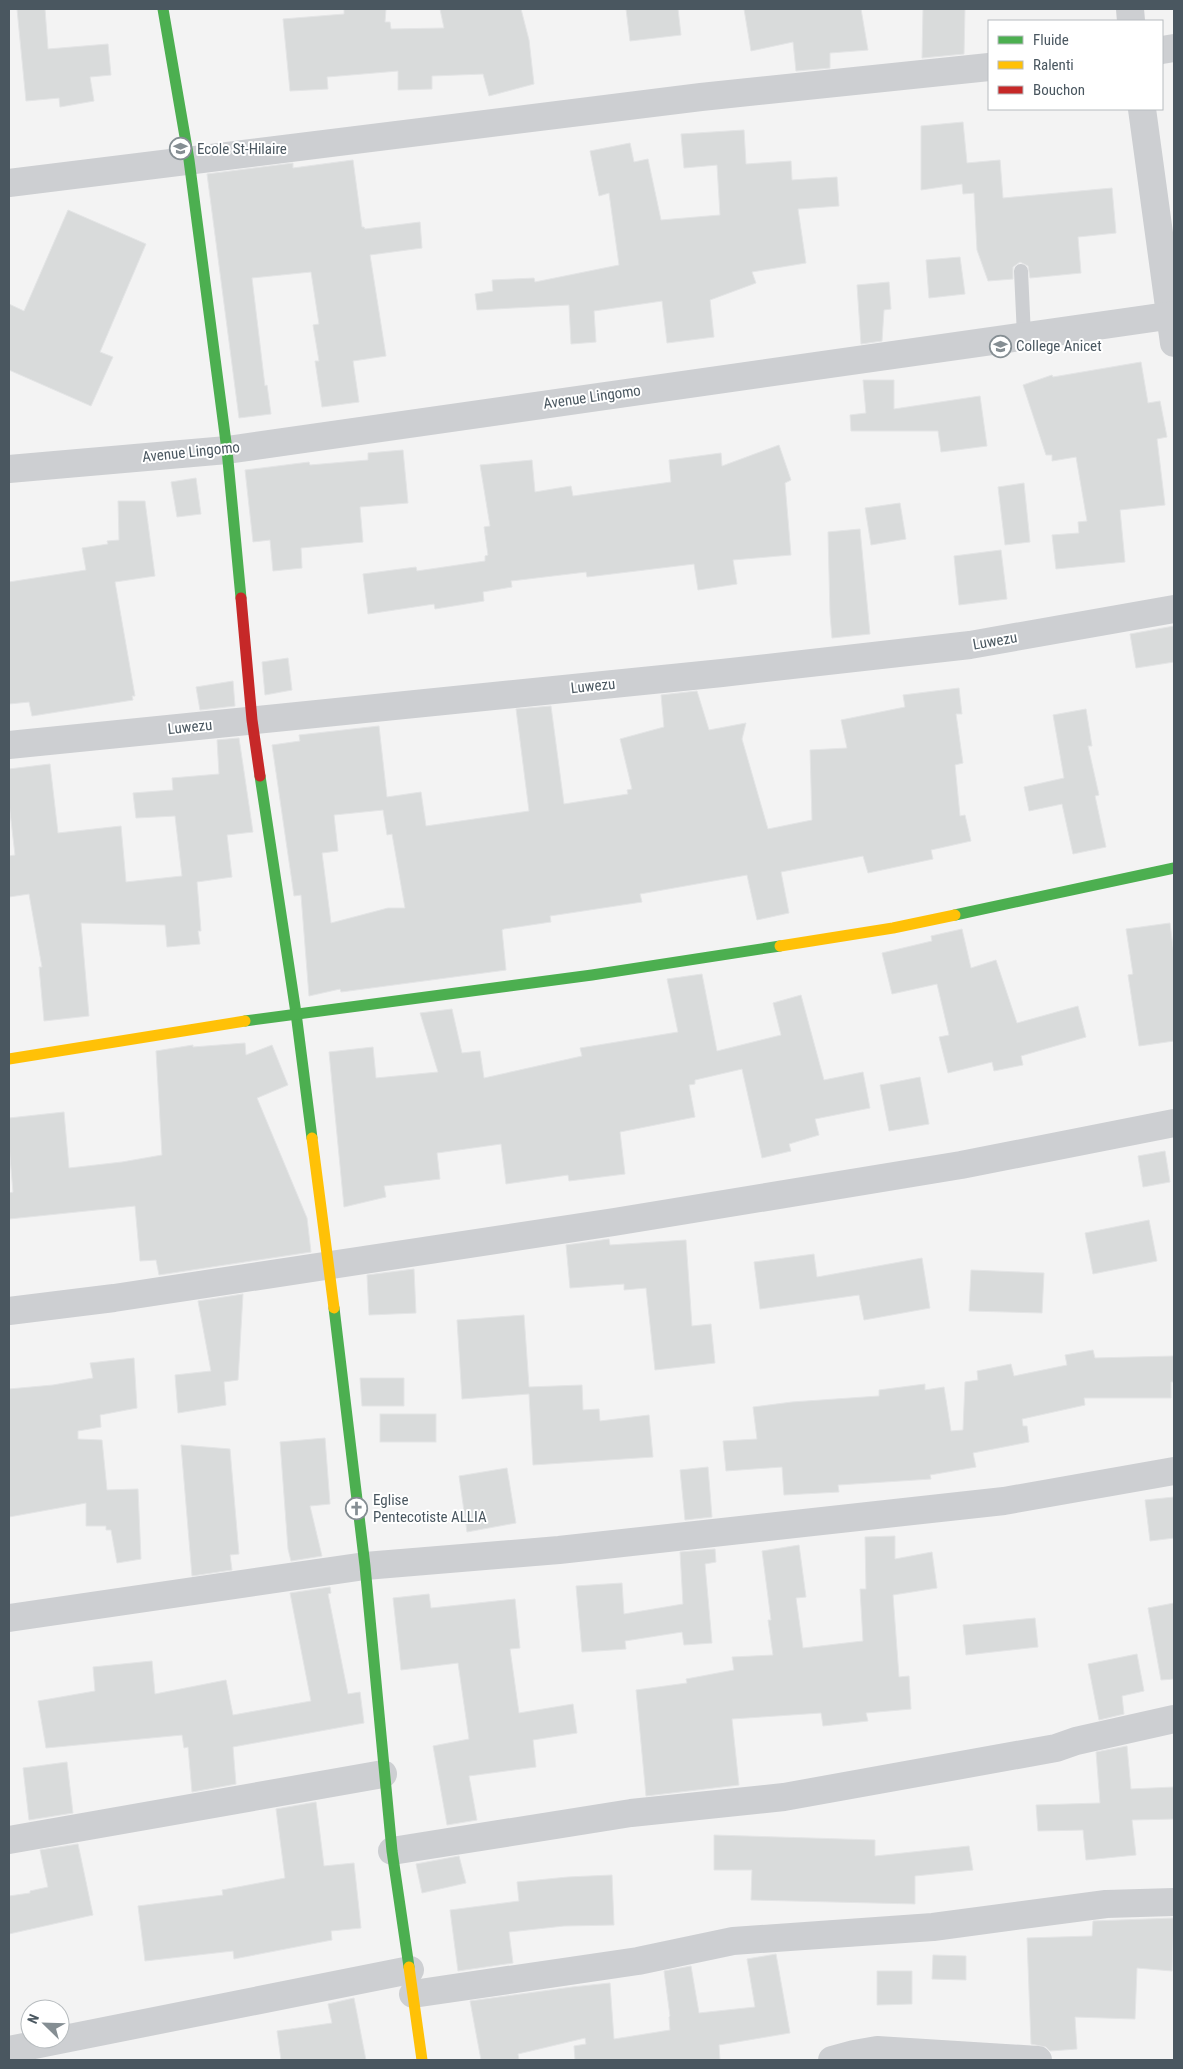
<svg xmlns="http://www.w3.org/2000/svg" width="1183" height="2069" viewBox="0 0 1183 2069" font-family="'Roboto Condensed',sans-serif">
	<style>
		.building { fill: #d9dbdb; stroke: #e4e5e6; fill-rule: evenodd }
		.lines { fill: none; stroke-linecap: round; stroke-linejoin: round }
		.lane { stroke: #cdcfd2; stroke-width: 14 }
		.street { stroke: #cdcfd2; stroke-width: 28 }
		.fast { stroke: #4caf50; stroke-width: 11 }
		.slow { stroke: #ffc107; stroke-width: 11 }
		.jam { stroke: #c62828; stroke-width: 11 }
		.labels { text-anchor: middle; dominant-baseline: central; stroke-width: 4; stroke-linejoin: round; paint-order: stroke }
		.poi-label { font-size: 15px; fill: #4a5760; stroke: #fff; text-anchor: start }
		.street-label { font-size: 15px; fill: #4a5760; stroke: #fff }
	</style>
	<rect width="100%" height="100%" fill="#f3f3f3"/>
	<!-- building -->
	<g class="building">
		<path d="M17,9H45L48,49L108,44L111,75L90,77L94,101L60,107L59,98L26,101Z"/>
		<path d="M344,9H386L385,22H390L391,29L444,28L440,9H521L529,40L534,84L489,96L483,74L432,76V89L398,90V71L327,77L328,89L290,91L283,19L344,14Z"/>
		<path d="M626,9H678L681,35L630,41Z"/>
		<path d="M744,9H861L868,50L830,53V68L796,71L793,42L751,51Z"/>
		<path d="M923,9H965L964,54L922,58Z"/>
		<path d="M963,122L967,163L1000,160L1003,198L1112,188L1116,233L1078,237L1081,273L1030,278L1028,266L1020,262L1013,267V279L988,281L977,250L974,193L963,194L962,184L921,190V126Z"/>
		<path d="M744,130L746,164L791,161L792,180L837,177L839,206L798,209L806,263L752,272L756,283L710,300L714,337L667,343L662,301L594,311L596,342L571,344L569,305L477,310L475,294L493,291L492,280L534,278L535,282L619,265L609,193L599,196L590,151L630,143L634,162L648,159L661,220L720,215L717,165L684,168L681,134Z"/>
		<path d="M353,160L362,227H364L365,229L420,222L422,248L370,255L386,356L353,361L359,402L322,407L315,361H319L313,325L319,324L311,272L252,278L265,386L267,385L271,414L239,418L207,174L293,163V168Z"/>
		<path d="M68,210L146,244L100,352L113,357L91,406L9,370V304L24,311Z"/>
		<path d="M960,257L965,294L929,298L926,260Z"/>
		<path d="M889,282L891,309L884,310L882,341L861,344L857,285Z"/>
		<path d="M1141,362L1148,403L1160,401L1167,437L1157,439L1165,505L1120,510L1125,562L1056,569L1052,535L1079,533L1078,522L1087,521L1076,457L1052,461V455H1046L1023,385L1052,375L1053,377Z"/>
		<path d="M863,380H894V409L980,396L987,446L941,452L938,431H851L850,415L866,413Z"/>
		<path d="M779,445L791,480L785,483L791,555L733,560L737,584L698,590L694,564L587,577L586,572L511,581L512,587L483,592L484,601L435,609L434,604L368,614L363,574L416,567L417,571L485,561V556L488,555L484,527L490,526L480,465L532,460L535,492L571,486L573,496L671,482L669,460L721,453L722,466Z"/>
		<path d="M403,450L408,503L360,507L363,542L301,548L302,568L273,571L270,540L253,542L245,470L309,462L310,465L368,460V453Z"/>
		<path d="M196,478L201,514L177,517L171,482Z"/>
		<path d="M1024,483L1030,542L1005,545L998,487Z"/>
		<path d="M118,501H145L155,576L115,582L135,696H132L133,700L32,716L29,702L9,704V582L86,570L82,548L108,544L107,541L119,540Z"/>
		<path d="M900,503L906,539L871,545L865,508Z"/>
		<path d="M860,529L870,634L832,638L830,614L828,532Z"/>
		<path d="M1001,550L1007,599L959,605L954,556Z"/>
		<path d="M1174,626V662L1136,668L1130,634Z"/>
		<path d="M288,658L292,690L265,695L262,662Z"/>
		<path d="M233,681L235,706L200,710L196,687Z"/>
		<path d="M959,688L962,714H956L963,763L955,765L960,816L965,815L971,841L931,850L933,859L868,873L863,856L781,872L789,913L757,920L747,875L640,894L642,902L550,916L551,922L504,929L502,930L506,970L341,992L340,989L309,996L301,895L294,896L272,745L300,741L299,735L379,726L387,797L421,792L426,826L529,811L516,709L551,706L564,804L628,794L627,790L632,789L620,739L664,727L661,695L697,691L709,730L746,723L742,739L768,829L812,820L810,750L847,748L841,720L905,707L903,695ZM383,810L387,835L392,834L405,908H388L331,923L322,853L338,851L334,815Z"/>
		<path d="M1086,709L1092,746H1088L1099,795L1095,796L1106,847L1073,854L1062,804L1029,811L1024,787L1064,778L1053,715Z"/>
		<path d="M239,738L253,832L227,835L232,877L197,882L201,931H198L200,944L167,947L165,925L81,923L89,1016L44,1021L39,967H42L29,894L9,897V856L15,855L9,803V769L50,764L58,833L121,826L126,882L182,876L175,816L136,818L133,793L173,790L172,778L219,774L217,740Z"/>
		<path d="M1170,923L1174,955V1041L1139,1046L1128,975L1133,974L1126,929Z"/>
		<path d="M962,929L971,968L996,960L1017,1023L1078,1006L1086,1037L1021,1056L1023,1065L994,1071L992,1062L948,1073L939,1037L949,1035L937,984L892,994L882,953L932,941L931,936Z"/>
		<path d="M702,974L717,1051L781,1035L773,1003L801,995L824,1080L863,1072L870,1108L815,1119L819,1135L789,1144L791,1151L762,1158L742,1069L695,1080V1084L689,1085L695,1117L620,1132L625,1174L569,1181L568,1175L506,1184L501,1144L437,1153L440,1179L384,1186L386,1197L344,1207L329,1052L373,1047L376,1078L438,1072L420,1013L452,1009L462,1053L480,1051L484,1078L582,1056L580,1048L678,1032L667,979Z"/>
		<path d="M245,1043L246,1055L272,1045L288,1085L257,1098L307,1218L311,1252L159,1275L156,1260L140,1261L135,1206L9,1219V1193L13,1192L9,1145V1118L64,1112L69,1168L122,1162L162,1155L156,1051L193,1045V1047Z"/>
		<path d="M920,1077L929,1124L889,1131L880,1085Z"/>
		<path d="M1165,1151L1170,1182L1143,1187L1138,1156Z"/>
		<path d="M1149,1220L1157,1261L1093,1274L1085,1233Z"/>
		<path d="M609,1239L610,1245L686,1240L692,1326L711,1324L715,1363L655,1370L646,1288L624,1290V1284L570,1288L566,1245Z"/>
		<path d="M814,1254L817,1277L922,1258L930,1308L864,1320L859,1295L760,1309L754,1262Z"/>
		<path d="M414,1269L416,1313L369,1315L367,1275Z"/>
		<path d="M971,1270L1044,1273L1042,1313L969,1311Z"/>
		<path d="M243,1294L238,1380L224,1382L226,1405L178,1413L175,1375L211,1371L198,1301Z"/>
		<path d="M524,1315L529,1387L582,1385L583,1410L599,1409L600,1421L649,1415L653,1457L533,1465L529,1394L462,1399L457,1320Z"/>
		<path d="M1093,1350L1095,1358L1174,1356V1382H1171V1398H1084L1085,1405L1022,1419L1023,1426H1027L1029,1442L973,1453L976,1467L930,1475L931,1479L838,1485L839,1492L784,1495L782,1467L726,1471L723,1441L757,1439L753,1407L792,1402L879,1396V1390L925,1384V1390L944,1387L951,1431L963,1430L965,1382L978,1380L977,1371L1011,1364L1014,1376L1067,1365L1065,1355Z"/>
		<path d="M134,1358L137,1408L100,1415L101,1427L78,1431V1439L102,1440L107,1490L138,1489L141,1559L117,1563L111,1530H106V1526H86V1503L9,1517V1389L53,1385L93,1378L90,1363Z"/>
		<path d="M360,1378H404V1406H362Z"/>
		<rect x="380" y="1414" width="56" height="28"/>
		<path d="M325,1438L330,1504L310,1506L322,1556L291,1561L288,1549L280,1442Z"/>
		<path d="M181,1445L230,1449L239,1554L230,1555L232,1570L192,1576Z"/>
		<path d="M708,1467L712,1517L685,1520L680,1470Z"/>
		<path d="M507,1468L516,1523L467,1532L459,1476Z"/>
		<path d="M1174,1497V1538L1150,1541L1145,1500Z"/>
		<path d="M895,1536V1559L932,1552L937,1588L893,1595L899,1677L909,1676L911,1709L866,1713L868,1721L823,1726L821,1713L732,1719L739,1785L646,1796L636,1690L687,1683L686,1679L734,1670L732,1657L773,1655L768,1620H771L762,1551L799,1545L806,1597L796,1598L803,1648L863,1641L860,1589H866L865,1537Z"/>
		<path d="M715,1549L716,1562L705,1564L712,1643L684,1645L682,1632L625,1641L626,1649L582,1652L576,1586L622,1583L624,1614L683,1604L680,1552Z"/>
		<path d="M330,1587L331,1593L328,1594L348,1694L360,1692L364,1723L233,1747L236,1784L192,1792L188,1747L184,1748L182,1735L46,1748L38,1701L95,1691L93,1667L152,1661L155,1694L226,1680L233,1715L311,1701L290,1593Z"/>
		<path d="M429,1594L431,1608L515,1599L520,1648L510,1649L519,1713L573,1704L577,1733L533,1740L536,1767L469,1776L477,1820L447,1825L433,1746L469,1739L458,1663L401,1670L393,1598Z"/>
		<path d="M1174,1603V1679L1161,1680L1148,1608Z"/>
		<path d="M1035,1618L1038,1647L966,1655L963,1625Z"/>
		<path d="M1137,1654L1144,1691L1122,1696L1124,1714L1099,1720L1088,1664Z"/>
		<path d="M1127,1746L1131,1789L1174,1787V1819L1132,1820L1136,1855L1086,1860L1083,1830L1038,1831L1036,1805L1100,1803L1096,1752Z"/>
		<path d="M67,1762L73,1813L29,1820L23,1768Z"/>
		<path d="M316,1802L324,1866L354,1863L361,1928L331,1931L332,1940L234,1959L233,1951L145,1961L138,1906L223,1895L222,1890L285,1878L276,1809Z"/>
		<path d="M714,1835L875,1840V1856L969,1846L973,1870L915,1876V1904L751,1900L752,1870H714Z"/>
		<path d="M78,1844L93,1915L9,1934V1896L30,1893V1891L48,1887L40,1850Z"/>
		<path d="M459,1856L466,1883L422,1893L416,1864Z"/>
		<path d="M612,1875L614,1925L564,1926L509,1932L513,1963L458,1971L450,1910L519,1901L517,1882L568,1877Z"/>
		<path d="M1174,1918L1172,1971L1137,1968L1135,2019L1075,2017L1077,2049L1050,2051L1046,2047L1031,2044L1027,1938L1092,1936L1093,1921Z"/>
		<path d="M776,1954L790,2033L719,2045L720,2060H575L574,2046L586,2044L585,2038L518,2054L519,2060H481L470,2001L572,1987L610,1983L614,2039L670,2030L669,2017L670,2016L664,1971L691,1966L699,2013L755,2007L747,1959Z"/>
		<path d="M933,1955L966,1956V1980L932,1979Z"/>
		<path d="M877,1971H912V2004L877,2005Z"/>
		<path d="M354,1998L366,2060H281L277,2031L332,2023L328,2004Z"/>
	</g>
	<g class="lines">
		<!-- lane -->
		<path class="lane" d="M1021,271L1024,336"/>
		<!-- street -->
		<g class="street">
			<path d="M1130,9L1131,21"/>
			<path d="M1162,50L1174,48"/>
			<path d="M1142,109L1174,343"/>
			<path d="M9,183L701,97L989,67"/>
			<path d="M9,469L227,450L1174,315"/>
			<path d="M9,745L722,673L970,645L1174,609"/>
			<path d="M9,1311L114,1298L614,1222L961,1165L1174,1123"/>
			<path d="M9,1618L365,1566L559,1550L1004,1501L1174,1471"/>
			<path d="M9,1840L383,1774"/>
			<path d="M392,1851L631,1813L784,1797L1056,1748L1076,1741L1174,1719"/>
			<path d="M413,1994L638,1961L733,1941L933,1927L1106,1904L1174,1902"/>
			<path d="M9,2050L410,1970"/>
			<path d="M832,2060L854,2054L877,2050L1038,2060"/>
		</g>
		<!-- fast -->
		<g class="fast">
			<path d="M163,9L189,160L227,450L241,598"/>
			<path d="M260,776L296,1013L312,1138"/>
			<path d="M955,915L1174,868"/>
			<path d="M245,1021L592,975L780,946"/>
			<path d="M334,1308L365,1566L392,1851L409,1967"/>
		</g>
		<!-- slow -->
		<g class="slow">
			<path d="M780,946L893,928L955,915"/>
			<path d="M9,1059L245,1021"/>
			<path d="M312,1138L334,1308"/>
			<path d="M409,1967L422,2060"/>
		</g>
		<!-- jam -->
		<path class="jam" d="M241,598L252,720L260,776"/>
	</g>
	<!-- icons -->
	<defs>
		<symbol id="school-ring" viewBox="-11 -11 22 22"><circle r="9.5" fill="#fff" stroke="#858e93" stroke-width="1.5"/><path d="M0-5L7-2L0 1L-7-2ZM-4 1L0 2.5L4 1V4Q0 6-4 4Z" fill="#858e93"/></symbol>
		<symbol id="church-ring" viewBox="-11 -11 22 22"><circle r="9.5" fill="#fff" stroke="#858e93" stroke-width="1.5"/><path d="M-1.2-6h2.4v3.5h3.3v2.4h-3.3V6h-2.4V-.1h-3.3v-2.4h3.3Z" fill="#858e93"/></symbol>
	</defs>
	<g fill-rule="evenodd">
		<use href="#school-ring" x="168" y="136" width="25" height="25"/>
		<use href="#school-ring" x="988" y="334" width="25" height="25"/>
		<use href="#church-ring" x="344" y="1496" width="25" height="25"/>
	</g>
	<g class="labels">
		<!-- poi labels -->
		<g class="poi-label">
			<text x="197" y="149">Ecole St-Hilaire</text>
			<text x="1016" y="346">College Anicet</text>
			<text x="373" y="1500">Eglise<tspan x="373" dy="17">Pentecotiste ALLIA</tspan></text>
		</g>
		<!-- street labels -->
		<g class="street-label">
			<text transform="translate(592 397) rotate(-8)">Avenue Lingomo</text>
			<text transform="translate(191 452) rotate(-6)">Avenue Lingomo</text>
			<text transform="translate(995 641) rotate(-10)">Luwezu</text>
			<text transform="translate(593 686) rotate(-6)">Luwezu</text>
			<text transform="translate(190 727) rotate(-6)">Luwezu</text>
		</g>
	</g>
	<!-- border -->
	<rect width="1183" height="2069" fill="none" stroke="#4a5760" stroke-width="20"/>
	<!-- legend -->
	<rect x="988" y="20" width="175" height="90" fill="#ffffff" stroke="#b7bcbf"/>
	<rect x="998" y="36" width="25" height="8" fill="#4caf50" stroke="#b7bcbf"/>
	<text x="1033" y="45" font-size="15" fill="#4a5760">Fluide</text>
	<rect x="998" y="61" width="25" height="8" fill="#ffc107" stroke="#b7bcbf"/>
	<text x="1033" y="70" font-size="15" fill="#4a5760">Ralenti</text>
	<rect x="998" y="86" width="25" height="8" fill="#c62828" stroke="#b7bcbf"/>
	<text x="1033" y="95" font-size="15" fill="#4a5760">Bouchon</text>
	<!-- north arrow -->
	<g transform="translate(45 2024) rotate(293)"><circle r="24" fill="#ffffff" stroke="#b7bcbf"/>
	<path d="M0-4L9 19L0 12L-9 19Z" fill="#858e93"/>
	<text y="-8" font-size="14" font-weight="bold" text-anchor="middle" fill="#4a5760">N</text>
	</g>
</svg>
